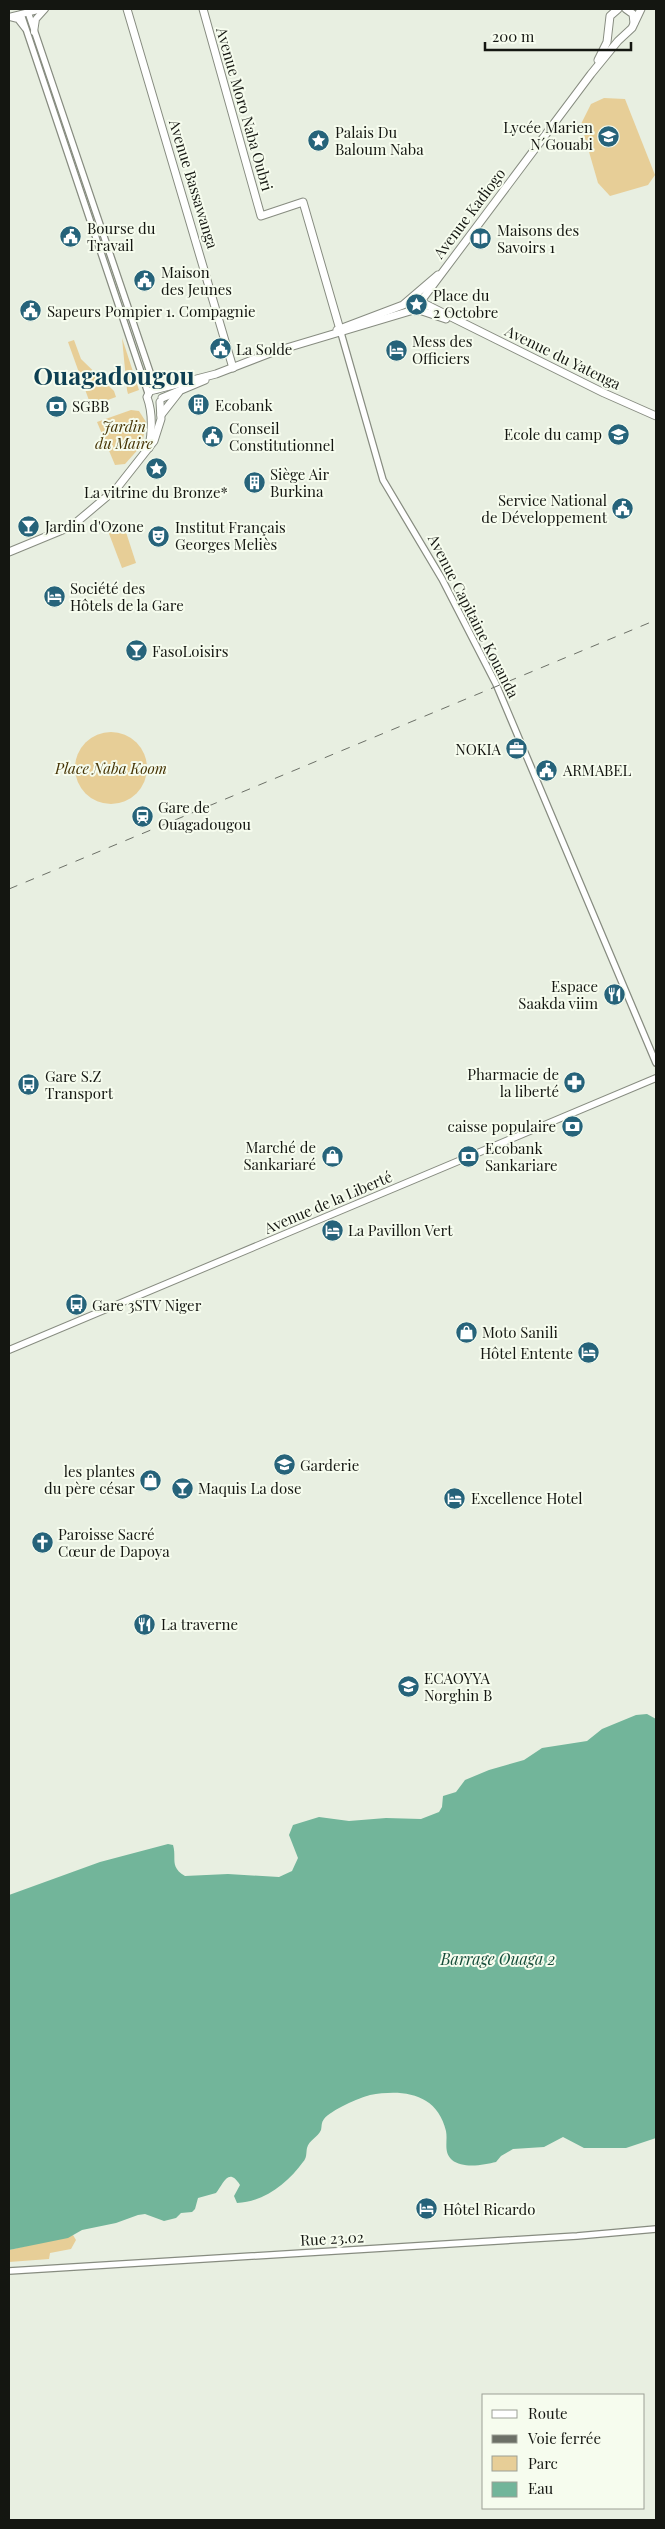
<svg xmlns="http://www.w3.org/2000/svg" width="665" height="2529" viewBox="0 0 665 2529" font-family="'Playfair Display',serif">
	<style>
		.green { fill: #e7ce97 }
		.water { fill: #72b59a }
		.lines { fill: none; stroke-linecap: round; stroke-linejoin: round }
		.tertiary-casing { stroke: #878c80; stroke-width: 8 }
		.secondary-casing { stroke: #878c80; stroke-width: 8 }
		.primary-casing { stroke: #878c80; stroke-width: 9 }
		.trunk-casing { stroke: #878c80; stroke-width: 9 }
		.tertiary { stroke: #fff; stroke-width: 5.5 }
		.secondary { stroke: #fff; stroke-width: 6 }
		.primary { stroke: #fff; stroke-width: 7 }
		.trunk { stroke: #fff; stroke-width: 7 }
		.rail { stroke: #6c7067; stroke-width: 1; stroke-dasharray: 9 9; stroke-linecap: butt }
		.labels { text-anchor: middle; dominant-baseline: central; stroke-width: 4; stroke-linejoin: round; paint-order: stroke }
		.street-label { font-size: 15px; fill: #141611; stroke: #f6fcee }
		.poi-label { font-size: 15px; fill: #141611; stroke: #f6fcee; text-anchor: start }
		.park-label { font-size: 15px; font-style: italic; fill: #443203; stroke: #f6fcee }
		.water-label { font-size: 16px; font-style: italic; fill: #154c39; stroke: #f6fcee }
		.town-label { font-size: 25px; font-weight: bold; fill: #0e4053; stroke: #f6fcee }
	</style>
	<rect width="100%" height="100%" fill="#e8efe1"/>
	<!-- green -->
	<g class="green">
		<path d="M604,98L625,99L655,175L648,185L610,196L598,183L581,124L591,104Z"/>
		<path d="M122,338L139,390L128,394L127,390Z"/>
		<path d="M74,340L81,359L114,391L116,397L91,406L68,342Z"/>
		<path d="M131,410L139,411L146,422L142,445L125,464L115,465L97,422Z"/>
		<path d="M124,526L136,563L122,568L108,531Z"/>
		<circle cx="111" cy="768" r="36"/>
		<path d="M73,2235L76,2240L71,2249L50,2253L49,2259L9,2262V2250Z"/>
	</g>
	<!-- water -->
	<path class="water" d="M647,1714L656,1719V2138L626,2148H584L563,2137L544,2147L513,2149L501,2156L496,2162C484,2165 463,2169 452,2160C443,2152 448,2141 446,2131C437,2093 403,2089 370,2095C359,2098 331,2110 324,2119C321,2123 322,2126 321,2130C318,2137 309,2140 307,2148C306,2153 307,2158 303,2162C288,2183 264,2202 237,2203L234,2196L240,2185C228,2166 223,2185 216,2193L198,2198L195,2209L192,2212L181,2213L176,2218L164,2221L145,2214L138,2215L116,2223L82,2230L68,2238L9,2250V1895L100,1862L168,1844L173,1845C177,1858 169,1867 185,1876L228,1874L279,1877L292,1871L298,1858L289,1835L293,1825L319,1817L349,1821L386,1818L421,1819L439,1812L442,1807L443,1796L456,1792L465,1780L489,1770L524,1760L542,1748L587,1741L602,1729L636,1715Z"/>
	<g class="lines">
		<defs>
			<g id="tertiary">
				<path d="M28,12L156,390"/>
				<path d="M21,14L148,393"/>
				<path d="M341,333L383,480L442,579L496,684L656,1063"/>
				<path d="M9,2271L577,2236L656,2229"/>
			</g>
			<g id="secondary">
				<path d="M9,17L42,9"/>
				<path d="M10,17L18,19L25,28"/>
				<path d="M34,32L36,19L45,9"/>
				<path d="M9,1350L656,1078"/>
			</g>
			<g id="primary">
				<path d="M421,302L604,393L656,416"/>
				<path d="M416,309L446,319"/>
			</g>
			<g id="trunk">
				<path d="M127,9L233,368"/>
				<path d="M203,9L261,216L303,202L341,333"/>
				<path d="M626,9L633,14L634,23"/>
				<path d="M598,60L607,42L610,16L618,9"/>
				<path d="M421,301L591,74L618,41L632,28L641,9"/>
				<path d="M337,330L403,305L438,275"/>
				<path d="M162,398L205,380"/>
				<path d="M161,415L179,392"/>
				<path d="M149,448C152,431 153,413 147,397L150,391L216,374L273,352L417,309L421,302L418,298L413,297"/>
				<path d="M9,552L72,526L117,488L154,441L161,419L160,402"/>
			</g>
		</defs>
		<!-- tertiary casing -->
		<use href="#tertiary" class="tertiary-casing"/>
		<!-- secondary casing -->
		<use href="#secondary" class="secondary-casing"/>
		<!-- primary casing -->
		<use href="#primary" class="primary-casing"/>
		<!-- trunk casing -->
		<use href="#trunk" class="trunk-casing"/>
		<!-- tertiary -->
		<use href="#tertiary" class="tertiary"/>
		<!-- secondary -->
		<use href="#secondary" class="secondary"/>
		<!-- primary -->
		<use href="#primary" class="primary"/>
		<!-- trunk -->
		<use href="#trunk" class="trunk"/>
		<!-- rail -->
		<path class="rail" d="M9,889L656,620"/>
	</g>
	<!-- icons -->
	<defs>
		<symbol id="school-disc" viewBox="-11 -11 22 22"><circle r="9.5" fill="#26637a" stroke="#f6fcee"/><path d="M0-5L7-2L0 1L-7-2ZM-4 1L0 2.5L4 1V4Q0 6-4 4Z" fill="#fff"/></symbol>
		<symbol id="sight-disc" viewBox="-11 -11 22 22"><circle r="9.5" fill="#26637a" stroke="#f6fcee"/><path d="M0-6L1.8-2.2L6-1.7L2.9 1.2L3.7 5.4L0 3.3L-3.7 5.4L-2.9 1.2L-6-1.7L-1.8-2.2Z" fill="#fff"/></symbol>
		<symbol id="civic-disc" viewBox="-11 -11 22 22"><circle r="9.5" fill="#26637a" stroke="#f6fcee"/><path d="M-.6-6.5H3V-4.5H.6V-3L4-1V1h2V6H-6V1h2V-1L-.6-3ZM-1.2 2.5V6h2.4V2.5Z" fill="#fff"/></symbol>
		<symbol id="library-disc" viewBox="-11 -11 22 22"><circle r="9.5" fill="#26637a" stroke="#f6fcee"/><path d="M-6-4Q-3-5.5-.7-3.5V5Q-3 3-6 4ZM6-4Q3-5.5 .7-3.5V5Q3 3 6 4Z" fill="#fff"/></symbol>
		<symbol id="hotel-disc" viewBox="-11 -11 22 22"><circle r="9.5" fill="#26637a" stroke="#f6fcee"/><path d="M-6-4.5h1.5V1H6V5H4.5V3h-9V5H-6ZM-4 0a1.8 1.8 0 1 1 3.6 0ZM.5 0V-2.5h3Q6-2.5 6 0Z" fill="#fff"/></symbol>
		<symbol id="building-disc" viewBox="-11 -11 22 22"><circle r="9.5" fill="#26637a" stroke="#f6fcee"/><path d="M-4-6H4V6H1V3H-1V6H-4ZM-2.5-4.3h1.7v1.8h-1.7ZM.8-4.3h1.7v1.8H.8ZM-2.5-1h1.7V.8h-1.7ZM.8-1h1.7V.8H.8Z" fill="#fff"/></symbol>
		<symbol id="bank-disc" viewBox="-11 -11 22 22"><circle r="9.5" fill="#26637a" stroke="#f6fcee"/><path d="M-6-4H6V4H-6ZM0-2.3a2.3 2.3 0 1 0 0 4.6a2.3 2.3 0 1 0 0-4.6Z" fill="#fff"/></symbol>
		<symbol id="bar-disc" viewBox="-11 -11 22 22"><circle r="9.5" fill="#26637a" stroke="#f6fcee"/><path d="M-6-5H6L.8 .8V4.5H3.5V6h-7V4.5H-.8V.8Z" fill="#fff"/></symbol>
		<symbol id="theatre-disc" viewBox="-11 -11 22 22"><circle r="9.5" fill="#26637a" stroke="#f6fcee"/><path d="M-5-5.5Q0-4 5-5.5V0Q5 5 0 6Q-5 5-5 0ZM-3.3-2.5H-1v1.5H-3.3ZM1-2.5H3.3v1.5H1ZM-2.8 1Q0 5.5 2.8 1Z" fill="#fff"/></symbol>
		<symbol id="office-disc" viewBox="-11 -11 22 22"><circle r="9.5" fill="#26637a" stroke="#f6fcee"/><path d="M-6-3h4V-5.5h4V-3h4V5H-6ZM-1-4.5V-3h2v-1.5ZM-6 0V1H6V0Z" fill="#fff"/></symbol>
		<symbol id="station-disc" viewBox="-11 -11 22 22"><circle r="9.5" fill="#26637a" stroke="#f6fcee"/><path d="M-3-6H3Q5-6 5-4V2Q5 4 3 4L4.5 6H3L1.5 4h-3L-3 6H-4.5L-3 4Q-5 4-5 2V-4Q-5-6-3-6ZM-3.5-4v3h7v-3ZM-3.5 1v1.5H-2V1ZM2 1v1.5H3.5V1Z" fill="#fff"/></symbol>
		<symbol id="restaurant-disc" viewBox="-11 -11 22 22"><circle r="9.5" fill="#26637a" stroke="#f6fcee"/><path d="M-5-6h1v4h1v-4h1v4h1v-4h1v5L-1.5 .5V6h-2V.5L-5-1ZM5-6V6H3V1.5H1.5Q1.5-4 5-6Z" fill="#fff"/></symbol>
		<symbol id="pharmacy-disc" viewBox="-11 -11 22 22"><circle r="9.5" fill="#26637a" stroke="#f6fcee"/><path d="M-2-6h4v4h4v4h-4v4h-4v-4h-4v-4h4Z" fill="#fff"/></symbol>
		<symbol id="bus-disc" viewBox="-11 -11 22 22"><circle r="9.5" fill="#26637a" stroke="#f6fcee"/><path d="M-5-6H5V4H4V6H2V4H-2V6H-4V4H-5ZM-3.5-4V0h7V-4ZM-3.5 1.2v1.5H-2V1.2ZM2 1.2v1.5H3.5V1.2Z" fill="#fff"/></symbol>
		<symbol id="shop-disc" viewBox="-11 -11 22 22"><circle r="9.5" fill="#26637a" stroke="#f6fcee"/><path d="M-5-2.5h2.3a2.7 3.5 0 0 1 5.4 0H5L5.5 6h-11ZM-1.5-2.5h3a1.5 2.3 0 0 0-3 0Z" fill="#fff"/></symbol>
		<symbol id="church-disc" viewBox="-11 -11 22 22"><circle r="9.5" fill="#26637a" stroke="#f6fcee"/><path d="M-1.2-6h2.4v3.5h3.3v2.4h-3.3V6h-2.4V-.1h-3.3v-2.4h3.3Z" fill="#fff"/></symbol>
	</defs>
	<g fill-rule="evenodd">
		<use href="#school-disc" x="596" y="124" width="25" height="25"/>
		<use href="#sight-disc" x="306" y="128" width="25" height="25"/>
		<use href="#civic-disc" x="58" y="224" width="25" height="25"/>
		<use href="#library-disc" x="468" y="226" width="25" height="25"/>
		<use href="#civic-disc" x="132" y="268" width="25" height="25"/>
		<use href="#sight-disc" x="404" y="292" width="25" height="25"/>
		<use href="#civic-disc" x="18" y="298" width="25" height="25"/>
		<use href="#civic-disc" x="208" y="336" width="25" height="25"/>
		<use href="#hotel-disc" x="384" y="338" width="25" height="25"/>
		<use href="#building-disc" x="186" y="392" width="25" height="25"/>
		<use href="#bank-disc" x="44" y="394" width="25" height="25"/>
		<use href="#school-disc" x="606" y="422" width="25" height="25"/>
		<use href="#civic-disc" x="200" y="424" width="25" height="25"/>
		<use href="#sight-disc" x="144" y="456" width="25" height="25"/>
		<use href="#building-disc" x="242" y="470" width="25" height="25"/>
		<use href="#civic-disc" x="610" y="496" width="25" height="25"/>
		<use href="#bar-disc" x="16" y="514" width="25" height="25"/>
		<use href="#theatre-disc" x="146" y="524" width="25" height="25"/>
		<use href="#hotel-disc" x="42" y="584" width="25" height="25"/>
		<use href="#bar-disc" x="124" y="638" width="25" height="25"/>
		<use href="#office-disc" x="504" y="736" width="25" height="25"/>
		<use href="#civic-disc" x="534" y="758" width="25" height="25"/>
		<use href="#station-disc" x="130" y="804" width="25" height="25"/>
		<use href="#restaurant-disc" x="602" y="982" width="25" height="25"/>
		<use href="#pharmacy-disc" x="562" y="1070" width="25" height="25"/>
		<use href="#bus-disc" x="16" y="1072" width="25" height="25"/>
		<use href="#bank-disc" x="560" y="1114" width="25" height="25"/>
		<use href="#shop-disc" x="320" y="1144" width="25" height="25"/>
		<use href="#bank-disc" x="456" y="1144" width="25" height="25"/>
		<use href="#hotel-disc" x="320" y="1218" width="25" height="25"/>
		<use href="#bus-disc" x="64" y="1292" width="25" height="25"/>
		<use href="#shop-disc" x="454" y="1320" width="25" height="25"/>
		<use href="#hotel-disc" x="576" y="1340" width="25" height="25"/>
		<use href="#school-disc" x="272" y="1452" width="25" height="25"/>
		<use href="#shop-disc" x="138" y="1468" width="25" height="25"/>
		<use href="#bar-disc" x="170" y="1476" width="25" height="25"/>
		<use href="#hotel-disc" x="442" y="1486" width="25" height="25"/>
		<use href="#church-disc" x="30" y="1530" width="25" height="25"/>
		<use href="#restaurant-disc" x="132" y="1612" width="25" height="25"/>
		<use href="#school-disc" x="396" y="1674" width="25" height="25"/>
		<use href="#hotel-disc" x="414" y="2196" width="25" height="25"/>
	</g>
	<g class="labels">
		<!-- street labels -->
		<g class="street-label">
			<text transform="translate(245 109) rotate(74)">Avenue Moro Naba Oubri</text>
			<text transform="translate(194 184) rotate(73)">Avenue Bassawanga</text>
			<text transform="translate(469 213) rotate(-53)">Avenue Kadiogo</text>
			<text transform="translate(563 357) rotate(26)">Avenue du Yatenga</text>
			<text transform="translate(474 616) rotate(63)">Avenue Capitaine Kouanda</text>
			<text transform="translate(328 1202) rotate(-23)">Avenue de la Liberté</text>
			<text transform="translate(332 2238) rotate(-3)">Rue 23.02</text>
		</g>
		<!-- poi labels -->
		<g class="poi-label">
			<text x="593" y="127" text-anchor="end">Lycée Marien<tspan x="593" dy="17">N´Gouabi</tspan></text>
			<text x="335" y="132">Palais Du<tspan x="335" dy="17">Baloum Naba</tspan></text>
			<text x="87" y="228">Bourse du<tspan x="87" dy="17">Travail</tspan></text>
			<text x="497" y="230">Maisons des<tspan x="497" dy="17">Savoirs 1</tspan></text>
			<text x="161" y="272">Maison<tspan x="161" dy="17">des Jeunes</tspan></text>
			<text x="433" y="295">Place du<tspan x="433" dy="17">2 Octobre</tspan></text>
			<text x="47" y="311">Sapeurs Pompier 1. Compagnie</text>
			<text x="412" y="341">Mess des<tspan x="412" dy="17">Officiers</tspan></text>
			<text x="236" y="349">La Solde</text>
			<text x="215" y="405">Ecobank</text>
			<text x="72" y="406">SGBB</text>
			<text x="229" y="428">Conseil<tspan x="229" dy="17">Constitutionnel</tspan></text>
			<text x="602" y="434" text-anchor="end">Ecole du camp</text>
			<text x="270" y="474">Siège Air<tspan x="270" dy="17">Burkina</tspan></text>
			<text x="156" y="492" text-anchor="middle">La vitrine du Bronze*</text>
			<text x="607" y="500" text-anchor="end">Service National<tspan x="607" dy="17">de Développement</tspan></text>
			<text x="45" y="526">Jardin d'Ozone</text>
			<text x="175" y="527">Institut Français<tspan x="175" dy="17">Georges Meliès</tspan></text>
			<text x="70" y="588">Société des<tspan x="70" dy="17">Hôtels de la Gare</tspan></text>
			<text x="152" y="651">FasoLoisirs</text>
			<text x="501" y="749" text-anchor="end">NOKIA</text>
			<text x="563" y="770">ARMABEL</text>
			<text x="158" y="807">Gare de<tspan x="158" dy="17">Ouagadougou</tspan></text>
			<text x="598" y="986" text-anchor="end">Espace<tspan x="598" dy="17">Saakda viim</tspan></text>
			<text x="559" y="1074" text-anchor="end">Pharmacie de<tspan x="559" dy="17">la liberté</tspan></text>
			<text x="45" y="1076">Gare S.Z<tspan x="45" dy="17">Transport</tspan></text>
			<text x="556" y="1126" text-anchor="end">caisse populaire</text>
			<text x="316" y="1147" text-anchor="end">Marché de<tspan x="316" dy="17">Sankariaré</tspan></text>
			<text x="485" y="1148">Ecobank<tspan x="485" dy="17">Sankariare</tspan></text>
			<text x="348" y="1230">La Pavillon Vert</text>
			<text x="92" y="1305">Gare 3STV Niger</text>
			<text x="482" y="1332">Moto Sanili</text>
			<text x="573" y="1353" text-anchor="end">Hôtel Entente</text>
			<text x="300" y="1465">Garderie</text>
			<text x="135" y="1471" text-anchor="end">les plantes<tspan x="135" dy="17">du père césar</tspan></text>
			<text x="198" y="1488">Maquis La dose</text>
			<text x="471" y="1498">Excellence Hotel</text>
			<text x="58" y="1534">Paroisse Sacré<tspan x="58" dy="17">Cœur de Dapoya</tspan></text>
			<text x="161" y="1624">La traverne</text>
			<text x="424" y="1678">ECAOYYA<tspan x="424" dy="17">Norghin B</tspan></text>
			<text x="443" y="2209">Hôtel Ricardo</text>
		</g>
		<!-- park labels -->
		<g class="park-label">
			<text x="124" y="426">Jardin<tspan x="124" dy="17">du Maire</tspan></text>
			<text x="111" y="768">Place Naba Koom</text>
		</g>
		<!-- water labels -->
		<g class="water-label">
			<text x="498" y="1958">Barrage Ouaga 2</text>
		</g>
		<!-- town labels -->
		<g class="town-label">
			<text x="114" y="374">Ouagadougou</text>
		</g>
	</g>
	<!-- border -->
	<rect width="665" height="2529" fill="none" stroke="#141611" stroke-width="20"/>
	<!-- legend -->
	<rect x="482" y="2394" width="162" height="115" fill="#f6fcee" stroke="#9ca096"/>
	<rect x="492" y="2410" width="25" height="8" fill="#ffffff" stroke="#9ca096"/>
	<text x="528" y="2419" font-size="15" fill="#141611">Route</text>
	<rect x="492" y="2435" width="25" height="8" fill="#6c7067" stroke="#9ca096"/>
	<text x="528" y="2444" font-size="15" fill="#141611">Voie ferrée</text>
	<rect x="492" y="2456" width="25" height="15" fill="#e7ce97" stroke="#9ca096"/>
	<text x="528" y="2469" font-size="15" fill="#141611">Parc</text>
	<rect x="492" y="2482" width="25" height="15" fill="#72b59a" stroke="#9ca096"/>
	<text x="528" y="2494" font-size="15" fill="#141611">Eau</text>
	<!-- scale -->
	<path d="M485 42v8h146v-8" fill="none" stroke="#141611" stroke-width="2.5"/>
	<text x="492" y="42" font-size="15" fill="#141611" stroke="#f6fcee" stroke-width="4" paint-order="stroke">200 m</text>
</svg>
